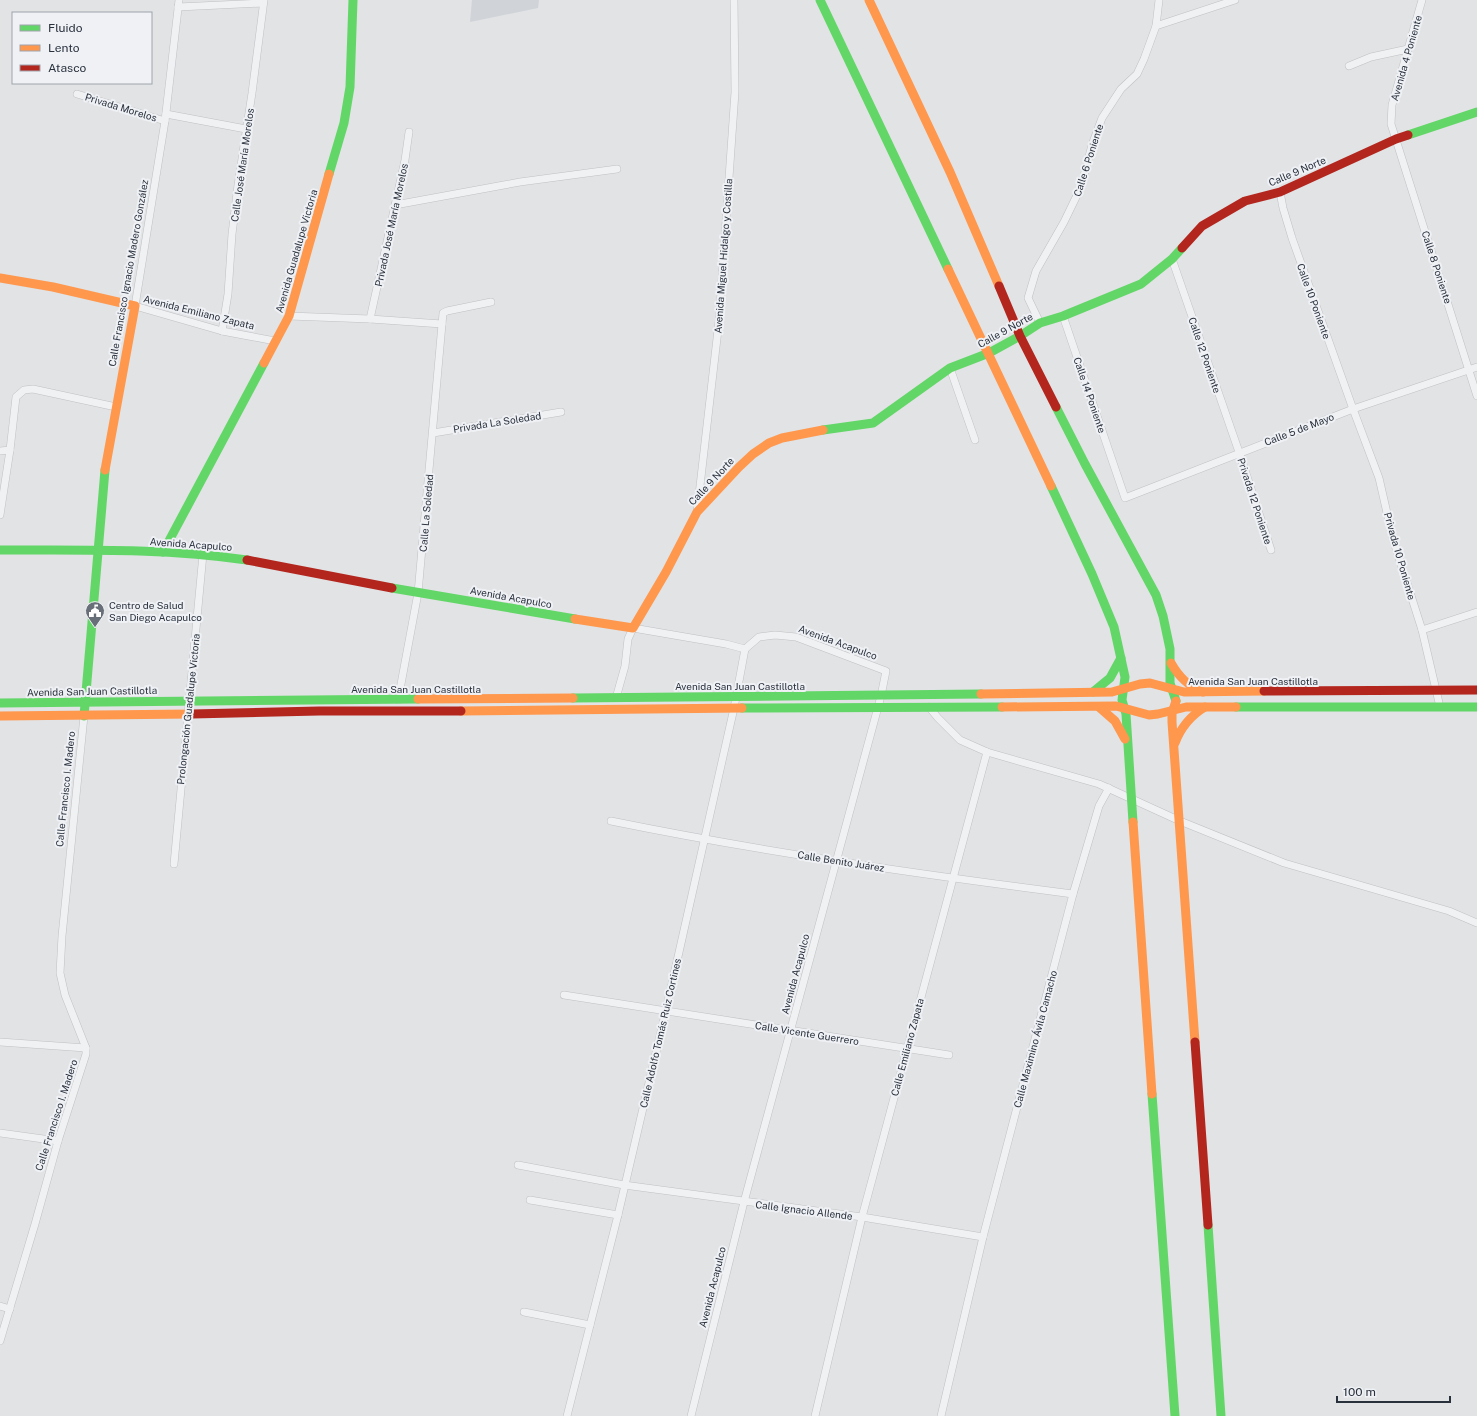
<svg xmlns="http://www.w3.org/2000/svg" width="1477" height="1416" viewBox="0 0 1477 1416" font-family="'Public Sans',sans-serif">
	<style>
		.built { fill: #d0d3d8 }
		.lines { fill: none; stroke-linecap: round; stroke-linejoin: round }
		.street-casing { stroke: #bfc1c3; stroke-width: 8 }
		.street { stroke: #f0f1f3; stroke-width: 7 }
		.fast { stroke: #63d668; stroke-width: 9 }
		.slow { stroke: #ff974d; stroke-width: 9 }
		.jam { stroke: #b3261e; stroke-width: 9 }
		.labels { text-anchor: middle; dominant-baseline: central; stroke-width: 4; stroke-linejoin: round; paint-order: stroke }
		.street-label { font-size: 10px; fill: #29313d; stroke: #eff1f5 }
		.poi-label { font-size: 10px; fill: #29313d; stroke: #eff1f5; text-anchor: start }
	</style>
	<rect width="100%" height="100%" fill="#e1e3e5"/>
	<!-- built -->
	<path class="built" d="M472,0H539L538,8L470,22Z"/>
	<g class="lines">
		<defs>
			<g id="street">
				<path d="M179,0L165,121L135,306L222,331L275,341"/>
				<path d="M1422,0L1392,105L1391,124L1477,396"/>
				<path d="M178,7L263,3"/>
				<path d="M1156,26L1235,0"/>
				<path d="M1349,66L1371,57L1408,49"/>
				<path d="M77,94L165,121"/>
				<path d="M166,114L246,129"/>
				<path d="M1280,192L1283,208L1292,238L1353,409L1379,478L1393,539L1422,630L1440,707"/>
				<path d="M395,205L520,182L617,169"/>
				<path d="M1172,259L1239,452L1271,550"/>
				<path d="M289,316L370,319L442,324"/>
				<path d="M1063,316L1125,498L1353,409L1477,367"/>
				<path d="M370,319L405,160L409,132"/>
				<path d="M1040,323L1028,298L1036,271L1064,222L1081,187L1092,145L1102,118L1121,89L1137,74L1144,59L1156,26L1159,0"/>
				<path d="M222,331L228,294L232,234L238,185L252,93L264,0"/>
				<path d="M950,368L975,440"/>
				<path d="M433,433L561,412"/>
				<path d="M0,451L10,450"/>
				<path d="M697,512L719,321L735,92L734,0"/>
				<path d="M0,515L10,450L16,397L24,390L33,389L116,407"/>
				<path d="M1422,630L1477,612"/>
				<path d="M616,698L625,666L628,639L633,628L726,644L745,649"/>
				<path d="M398,700L418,593L443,313L447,311L491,302"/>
				<path d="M929,707L938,718L960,740L987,752L1099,784L1180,821L1284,863L1449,911L1477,923"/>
				<path d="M611,821C763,852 918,874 1073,894"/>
				<path d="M174,864L203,554"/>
				<path d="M564,995L949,1055"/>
				<path d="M0,1042L86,1048"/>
				<path d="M0,1133L58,1141"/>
				<path d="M518,1165L624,1185L862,1217L983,1237"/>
				<path d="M530,1200L618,1215"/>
				<path d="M0,1306L10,1309"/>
				<path d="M524,1312L590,1325"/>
				<path d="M0,1341L35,1224L58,1141L86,1054V1048L65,995L60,973L62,936L84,716"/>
				<path d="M567,1416L618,1215L666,1010L734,708L745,649"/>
				<path d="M691,1416L744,1202L881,696L886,671L796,637L775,635L759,637L745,649"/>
				<path d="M815,1416L862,1217L987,752"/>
				<path d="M941,1416L983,1237L1073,894L1099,806L1109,788"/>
			</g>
		</defs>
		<!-- street casing -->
		<use href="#street" class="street-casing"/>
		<!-- street -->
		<use href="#street" class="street"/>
		<!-- fast -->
		<g class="fast">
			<path d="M820,0L948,269"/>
			<path d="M1408,135L1477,112"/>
			<path d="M329,174L344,123L350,87L353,0"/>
			<path d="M1056,407L1085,464L1156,595L1163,616L1170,649V683L1176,701"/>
			<path d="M823,430L873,423L950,368L989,353L1020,336L1040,323L1063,316L1141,284L1172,259L1182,248"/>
			<path d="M1051,486L1092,574L1114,627L1125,677L1122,700L1126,714L1133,822"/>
			<path d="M0,550C83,550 165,548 247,560"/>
			<path d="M163,552L264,363"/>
			<path d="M392,588L575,619"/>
			<path d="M1093,692L1110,678L1121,658"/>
			<path d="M573,698L981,694"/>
			<path d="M0,703L418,699"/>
			<path d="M1236,707H1477"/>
			<path d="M742,708L1002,707"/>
			<path d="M84,716L105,470"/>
			<path d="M1152,1094L1175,1416"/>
			<path d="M1208,1225L1221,1416"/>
		</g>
		<!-- slow -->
		<g class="slow">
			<path d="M869,0L950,172L999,286"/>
			<path d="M948,269L1051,486"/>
			<path d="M0,278L53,287L135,306L105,470"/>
			<path d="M264,363L289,316L329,174"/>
			<path d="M575,619L633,628L666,572L697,512L739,467L753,454L769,443L782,438L823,430"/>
			<path d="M1171,663C1179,677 1188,686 1203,692"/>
			<path d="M981,694L1112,692L1140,684L1150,683L1184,692L1264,691"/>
			<path d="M418,699L573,698"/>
			<path d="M1176,701L1172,713V722L1195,1042"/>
			<path d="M1002,707L1116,706L1149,715L1158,714L1186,707H1236"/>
			<path d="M1099,707L1115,721L1125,739"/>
			<path d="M461,711L742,708"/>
			<path d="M0,716L192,714"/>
			<path d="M1175,743C1181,727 1190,716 1205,707"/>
			<path d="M1133,822L1152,1094"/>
		</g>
		<!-- jam -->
		<g class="jam">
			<path d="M1182,248L1202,226L1245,201L1280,192L1396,139L1408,135"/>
			<path d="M999,286L1020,336L1056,407"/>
			<path d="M247,560L392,588"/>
			<path d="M1264,691L1477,690"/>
			<path d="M192,714L319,711H461"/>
			<path d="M1195,1042L1208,1225"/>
		</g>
	</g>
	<!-- icons -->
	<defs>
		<symbol id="civic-pin" viewBox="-11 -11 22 30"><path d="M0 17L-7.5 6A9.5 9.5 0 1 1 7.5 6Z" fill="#696f78" stroke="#eff1f5"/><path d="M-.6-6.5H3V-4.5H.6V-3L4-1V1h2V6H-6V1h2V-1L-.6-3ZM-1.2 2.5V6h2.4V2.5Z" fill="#fff"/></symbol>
	</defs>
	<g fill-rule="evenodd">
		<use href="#civic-pin" x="84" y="600" width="22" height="30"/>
	</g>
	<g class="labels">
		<!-- street labels -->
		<g class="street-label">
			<text transform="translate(1406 58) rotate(-74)">Avenida 4 Poniente</text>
			<text transform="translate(121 107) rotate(17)">Privada Morelos</text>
			<text transform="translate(1088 160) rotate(-72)">Calle 6 Poniente</text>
			<text transform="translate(242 165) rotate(-82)">Calle José María Morelos</text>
			<text transform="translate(1297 171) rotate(-23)">Calle 9 Norte</text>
			<text transform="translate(391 225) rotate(-78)">Privada José María Morelos</text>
			<text transform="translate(296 251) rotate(-74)">Avenida Guadalupe Victoria</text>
			<text transform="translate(723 256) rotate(-86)">Avenida Miguel Hidalgo y Costilla</text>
			<text transform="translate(1437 267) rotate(72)">Calle 8 Poniente</text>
			<text transform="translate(128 273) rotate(-80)">Calle Francisco Ignacio Madero González</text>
			<text transform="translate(1314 301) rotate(70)">Calle 10 Poniente</text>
			<text transform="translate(199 312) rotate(14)">Avenida Emiliano Zapata</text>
			<text transform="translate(1005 330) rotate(-29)">Calle 9 Norte</text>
			<text transform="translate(1205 355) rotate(71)">Calle 12 Poniente</text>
			<text transform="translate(1090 395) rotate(71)">Calle 14 Poniente</text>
			<text transform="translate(497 422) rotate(-9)">Privada La Soledad</text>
			<text transform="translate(1299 429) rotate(-21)">Calle 5 de Mayo</text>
			<text transform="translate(711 481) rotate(-47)">Calle 9 Norte</text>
			<text transform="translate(1255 501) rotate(72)">Privada 12 Poniente</text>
			<text transform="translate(426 513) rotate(-85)">Calle La Soledad</text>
			<text transform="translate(191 544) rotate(4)">Avenida Acapulco</text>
			<text transform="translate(1400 556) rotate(74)">Privada 10 Poniente</text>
			<text transform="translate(511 597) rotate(10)">Avenida Acapulco</text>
			<text transform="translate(838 642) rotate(20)">Avenida Acapulco</text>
			<text x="1253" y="681">Avenida San Juan Castillotla</text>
			<text x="740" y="686">Avenida San Juan Castillotla</text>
			<text x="416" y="689">Avenida San Juan Castillotla</text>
			<text transform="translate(92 691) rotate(-1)">Avenida San Juan Castillotla</text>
			<text transform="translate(188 709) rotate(-84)">Prolongación Guadalupe Victoria</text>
			<text transform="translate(65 789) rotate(-84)">Calle Francisco I. Madero</text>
			<text transform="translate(841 861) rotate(9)">Calle Benito Juárez</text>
			<text transform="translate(795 974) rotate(-75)">Avenida Acapulco</text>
			<text transform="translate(660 1033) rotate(-77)">Calle Adolfo Tomás Ruiz Cortines</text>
			<text transform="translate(807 1033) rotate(9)">Calle Vicente Guerrero</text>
			<text transform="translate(1035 1039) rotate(-75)">Calle Maximino Ávila Camacho</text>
			<text transform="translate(907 1047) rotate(-75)">Calle Emiliano Zapata</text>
			<text transform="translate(56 1115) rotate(-72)">Calle Francisco I. Madero</text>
			<text transform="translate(804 1210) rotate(7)">Calle Ignacio Allende</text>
			<text transform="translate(712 1287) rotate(-76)">Avenida Acapulco</text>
		</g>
		<!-- poi labels -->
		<g class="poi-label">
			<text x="109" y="605">Centro de Salud<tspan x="109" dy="12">San Diego Acapulco</tspan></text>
		</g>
	</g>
	<!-- legend -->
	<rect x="12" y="12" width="140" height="72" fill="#eff1f5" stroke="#a0a4ab"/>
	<rect x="20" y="25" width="20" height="6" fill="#63d668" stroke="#a0a4ab"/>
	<text x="48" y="32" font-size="12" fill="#29313d">Fluido</text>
	<rect x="20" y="45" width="20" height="6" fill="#ff974d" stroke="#a0a4ab"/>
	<text x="48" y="52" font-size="12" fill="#29313d">Lento</text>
	<rect x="20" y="65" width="20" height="6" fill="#b3261e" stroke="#a0a4ab"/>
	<text x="48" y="72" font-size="12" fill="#29313d">Atasco</text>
	<!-- scale -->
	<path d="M1337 1396v6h113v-6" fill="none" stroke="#29313d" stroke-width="2"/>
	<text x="1343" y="1396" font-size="12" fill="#29313d" stroke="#eff1f5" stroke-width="3" paint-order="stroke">100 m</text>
</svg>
